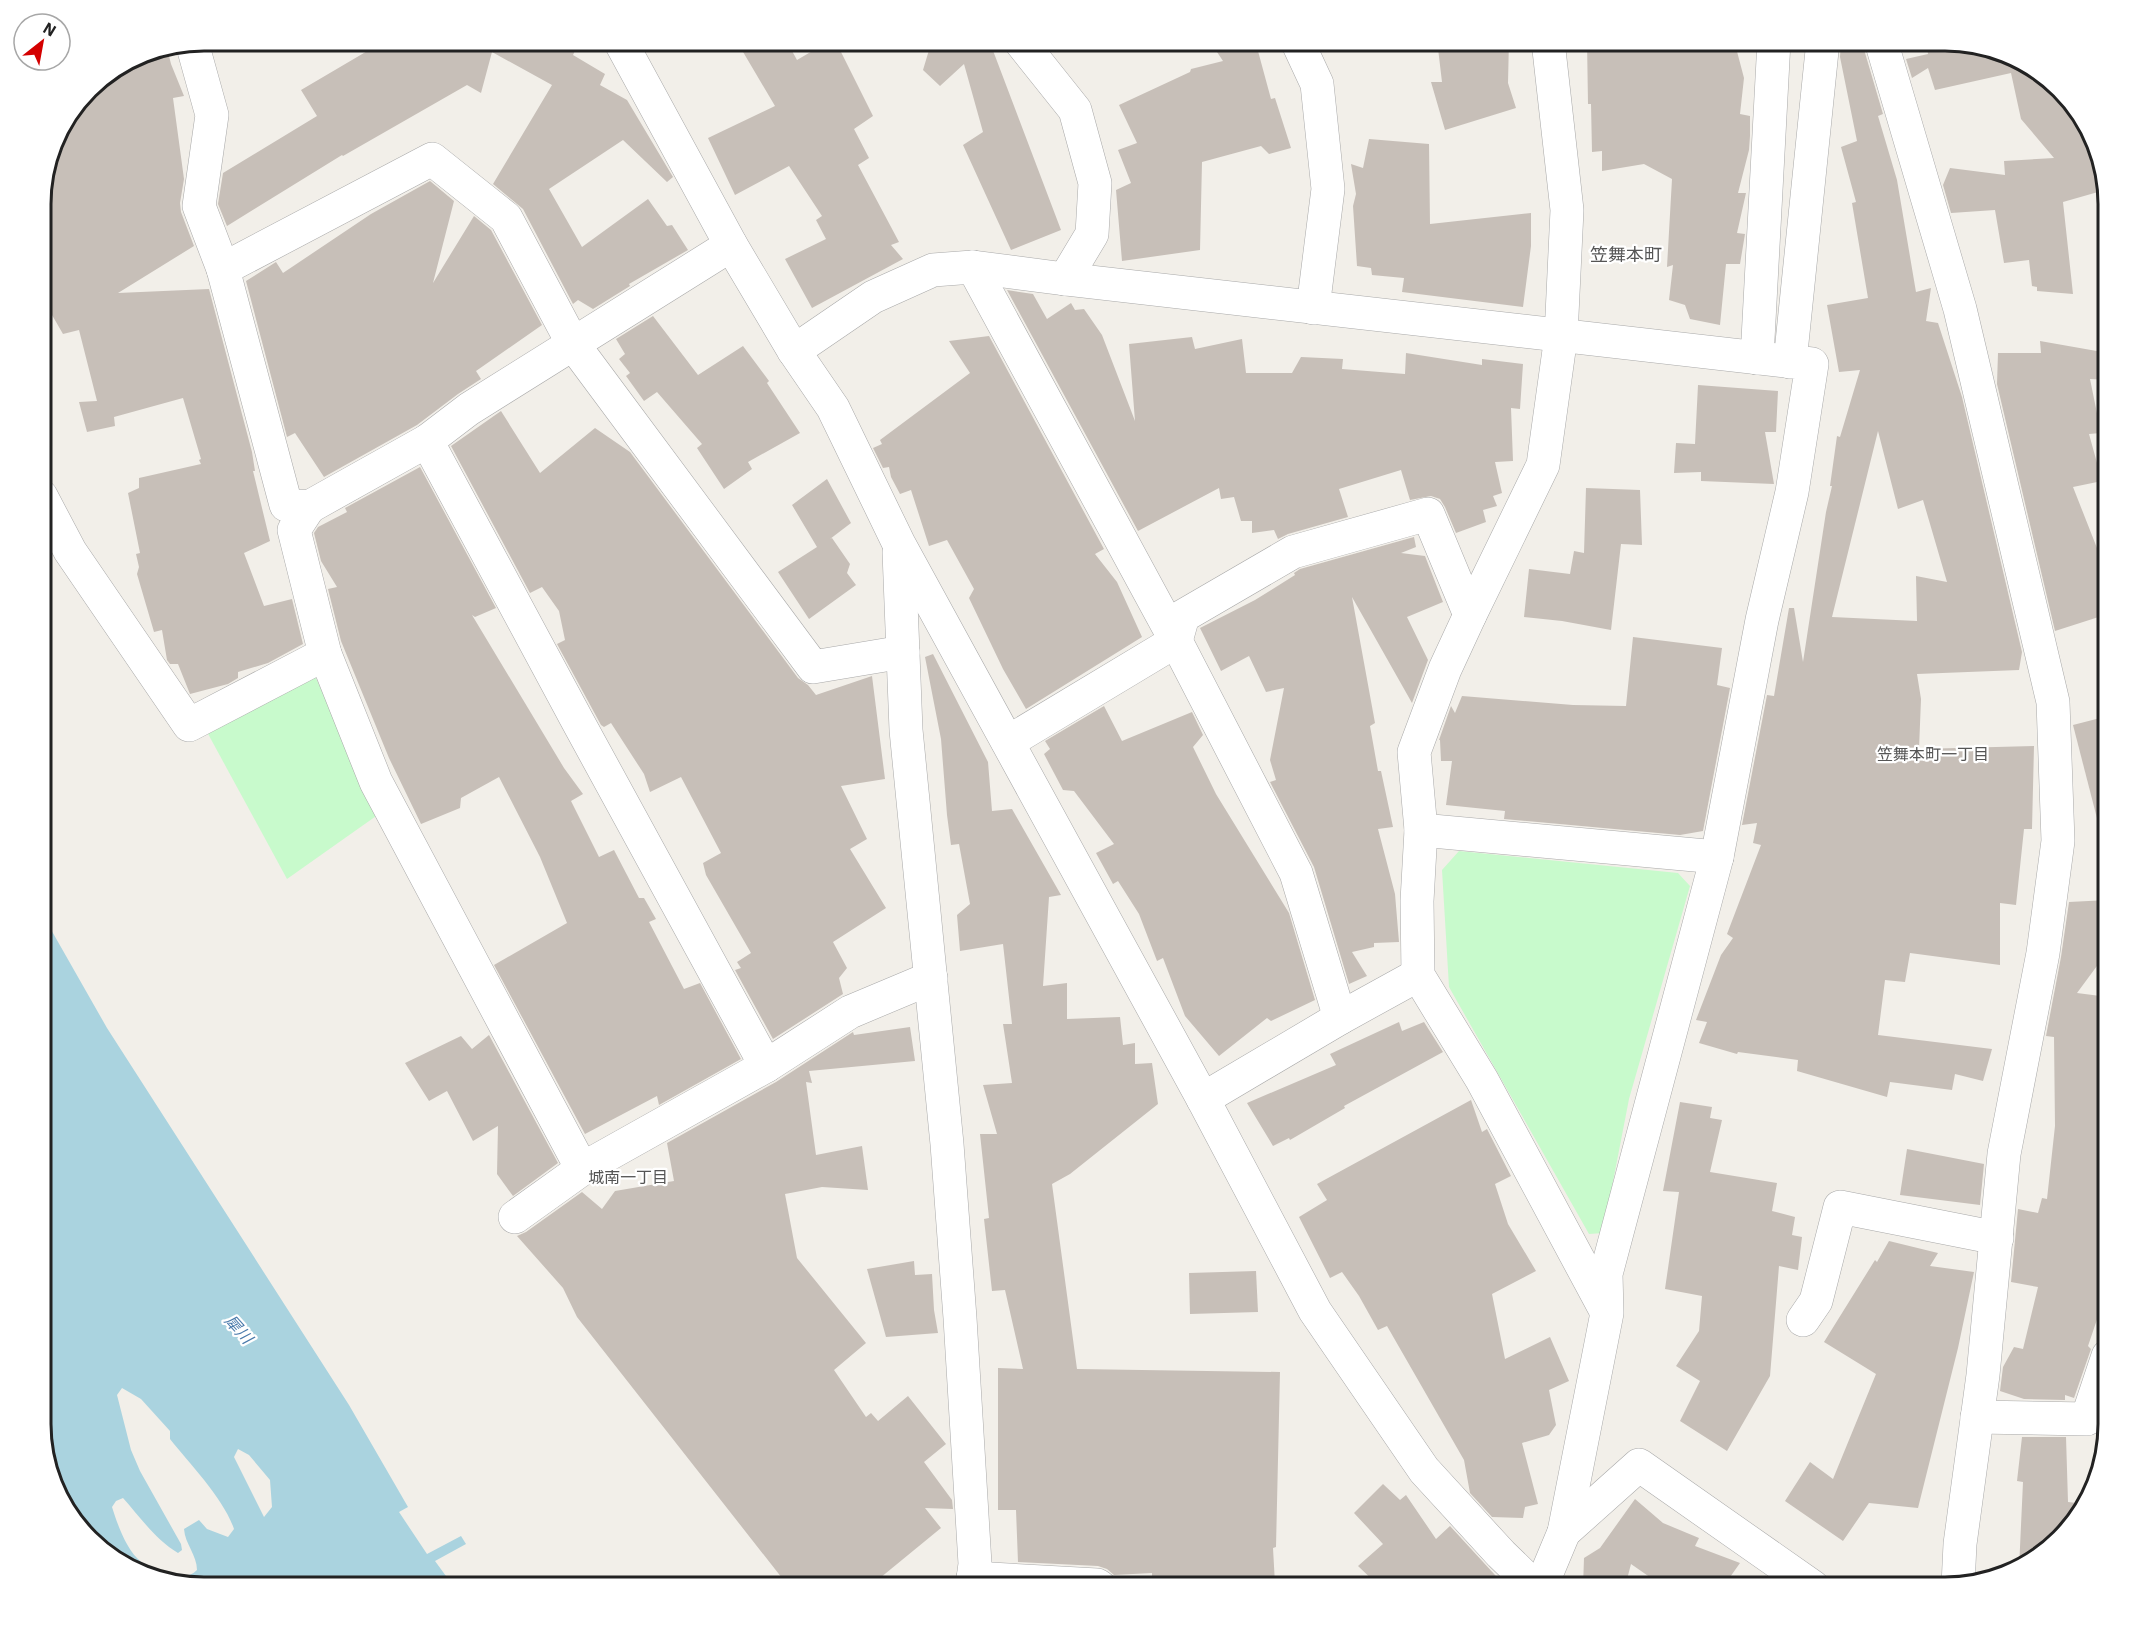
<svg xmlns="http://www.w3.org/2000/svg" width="2149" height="1628" viewBox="0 0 2149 1628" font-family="'IBM Plex Sans','Noto Sans JP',sans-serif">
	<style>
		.park { fill: #c8facc }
		.water { fill: #aad3df; fill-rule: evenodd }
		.building { fill: #c7bfb8; fill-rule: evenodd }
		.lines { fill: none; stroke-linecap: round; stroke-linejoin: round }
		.minor-casing { stroke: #a9a9a9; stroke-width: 34 }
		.minor { stroke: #fff; stroke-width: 33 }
		.labels { text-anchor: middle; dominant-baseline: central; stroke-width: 4.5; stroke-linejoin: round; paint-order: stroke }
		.neighbourhood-label { font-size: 16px; fill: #555; stroke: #fff }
		.water-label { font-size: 16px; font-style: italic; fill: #4a7aab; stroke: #fff }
		.quarter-label { font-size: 18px; fill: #555; stroke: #fff }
		.rim { fill: none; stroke: #222; stroke-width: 3 }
	</style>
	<rect width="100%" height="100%" fill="#f2efe9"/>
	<!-- park -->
	<g class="park">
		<path d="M315,676L379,814L287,879L207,732Z"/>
		<path d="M1459,851L1678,873L1690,886L1629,1099L1603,1233L1589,1234L1449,987L1442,870Z"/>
	</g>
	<!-- water -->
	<path class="water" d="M41,912L107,1028L349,1405L408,1507L399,1512L427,1554L461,1536L466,1544L435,1561L454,1587H203L151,1579L104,1554L57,1497L41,1435ZM122,1388L141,1399L170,1431V1439C190,1464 224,1499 234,1529L228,1537L207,1529L199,1520L184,1529C185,1544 197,1555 197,1570C189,1578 181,1576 171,1573C164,1571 155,1570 148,1566C129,1558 118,1526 112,1507L116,1501L123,1498C140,1517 156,1540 178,1553L182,1550L181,1544L140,1471L131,1450L117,1395ZM238,1449L249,1455L270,1480L272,1507L264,1517L234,1457Z"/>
	<!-- building -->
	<g class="building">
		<path d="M386,40H580L573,55L605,74L600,85L627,100L673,177L667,182L623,140L549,189L582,247L648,199L667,226L672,225L688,250L629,284L630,286L593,309L578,300L573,304L523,209L493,184L552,85L492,52L481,93L467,85L343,156L342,155L227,226L218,204L223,173L317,116L301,90Z"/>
		<path d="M736,40H786L797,60L831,40H835L873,116L854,129L869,158L858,165L899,242L891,245L903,259L812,308L785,259L826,239L816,220L822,216L789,166L735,195L708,138L775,106Z"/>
		<path d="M932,40H989L1061,230L1011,250L963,145L983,132L964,64L940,86L923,70Z"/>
		<path d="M1209,40H1255L1271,99L1275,98L1291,148L1269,154L1261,146L1202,162L1200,250L1122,261L1116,190L1131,183L1118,150L1137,143L1119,105L1190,72L1191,69L1223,61Z"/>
		<path d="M1437,40H1509L1508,83L1516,108L1445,130L1431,82H1442Z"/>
		<path d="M1587,40H1734L1744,78L1740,114L1750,116V136L1749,150L1738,193H1746L1737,233L1745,234L1740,264H1726L1720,325L1690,319L1685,305L1669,300L1673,265L1667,267L1672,179L1644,164L1602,171V151L1592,152L1591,104H1588Z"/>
		<path d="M1841,40H1861L1863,46L1883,114L1878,116L1897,180L1916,292L1931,288L1926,321L1938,323L1962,397L2022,652L2019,670L1917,674L1921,699L1919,749L2034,746L2032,829H2024L2016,905L2000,903V965L1910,953L1905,982L1885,980L1878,1035L1992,1049L1983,1081L1955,1074L1952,1090L1890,1082L1887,1097L1797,1071L1798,1060L1738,1052L1737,1054L1699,1043L1707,1022L1696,1020L1721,955L1733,938L1727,934L1761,845L1753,843L1757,823L1742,825L1767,695L1774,696L1789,608H1794L1803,662L1826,512L1832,486H1830L1837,436L1840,437L1860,370L1839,372L1827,305L1868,298L1852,203L1856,202L1841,147L1857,141L1840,57ZM1878,431L1898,509L1923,500L1947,582L1916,576L1917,621L1832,617Z"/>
		<path d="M1926,40H1946L1998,49L2045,74L2092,132L2105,190L2063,202L2073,294L2037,291V287L2032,286L2029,260L2004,263L1995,210L1951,213L1943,185L1950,168L2005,175L2004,161L2054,158L2021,119L2011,73L1935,90L1928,68L1912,78L1906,59L1928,54Z"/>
		<path d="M167,48L171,64L184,96L173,98L184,179L180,203L181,212L194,246L118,293L209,289L252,452L255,471H253L270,541L244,553L264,606L292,599L303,644L268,663L238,672V678L228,684L190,694L178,664H170L167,660L162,630L154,632L137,574L139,567L136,554L140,553L128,493L139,488V478L201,464L199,460L201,459L183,398L114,417L115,426L87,432L79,402L97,401L79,330L63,334L41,296V193L57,131L96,81L142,53Z"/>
		<path d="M1369,139L1429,144L1430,224L1531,213V246L1523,307L1402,292L1404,278L1372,275L1371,268L1357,266L1353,206L1356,194L1351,164L1363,168Z"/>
		<path d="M430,181L454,201L433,283L474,216L491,230L542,325L476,371L481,379L458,394L417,425L324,477L295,433L287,437L246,281L276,262L283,273L371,214Z"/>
		<path d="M1007,290L1033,294L1047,319L1071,303L1075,310L1084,309L1102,335L1135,421L1129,344L1192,337L1195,349L1242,339L1246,373H1292L1301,357L1343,359L1342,369L1405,374L1406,353L1482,365V359L1523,364L1520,409L1511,408L1513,461L1495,462L1502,493L1493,496L1497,506L1483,510L1486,522L1456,533L1445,507L1440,499L1431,496L1410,500L1401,470L1339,489L1348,517L1288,534L1278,539L1274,530L1252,533V521H1241L1234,497L1221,499L1219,488L1138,531Z"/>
		<path d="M653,316L698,375L743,346L769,381L767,383L800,433L748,462L752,469L724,489L697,448L702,444L657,392L644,401L626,376L630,373L619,359L625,354L616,339Z"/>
		<path d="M989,336L1104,549L1095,554L1117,582L1142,637L1026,709L1003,669L969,598L974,589L947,540L929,546L911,490L900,494L891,477L889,467L883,468L873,448L882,444L880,440L970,373L949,341Z"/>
		<path d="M2040,341L2108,353V380L2090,379L2101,433L2089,434L2102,481L2073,487L2108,576V614L2055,631L1997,384L1998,353H2041Z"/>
		<path d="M1698,385L1778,391L1776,432H1765L1774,484L1701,481V472L1674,473L1676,443L1695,444Z"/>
		<path d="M501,411L540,473L595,428L630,452L798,678L808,685L816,695L872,676L885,779L841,786L867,839L850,849L886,908L833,942L847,968L839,978L843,994L773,1039L735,970L741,968L737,962L751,953L706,875L703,863L721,853L681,777L650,792L644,774L611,723L604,727L601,725L557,644L565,640L559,611L542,587L530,593L451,446Z"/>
		<path d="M420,467L496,608L475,617L472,615L564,768L583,794L571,801L599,857L614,850L639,898H644L656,919L649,922L684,989L700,983L741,1059L659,1105L657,1096L585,1134L494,965L567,923L540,857L499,777L461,798L460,808L421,824L389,758L341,641L328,589L337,587L321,561L314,533L318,527L347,512L345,508Z"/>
		<path d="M827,479L851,523L830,539L832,538L850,564L847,573L856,585L809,619L778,572L817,547L792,505Z"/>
		<path d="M1586,488L1640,490L1642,545L1621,544L1611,630L1562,621L1524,617L1529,569L1570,574L1574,551L1584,553Z"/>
		<path d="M1414,537L1416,547L1401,553L1425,556L1443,602L1407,617L1428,660L1412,703L1352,597L1375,723L1370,726L1378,771H1381L1393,827L1378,829L1395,894L1399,942L1374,943V947L1352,952L1367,976L1349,984L1314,867L1270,782L1276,780L1270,760L1284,688L1266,692L1249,656L1221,671L1200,628L1255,600L1295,575L1294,573L1300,569Z"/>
		<path d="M1633,637L1722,648L1717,685L1730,688L1703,831L1680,835L1504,819L1505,811L1446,805L1452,761H1441L1440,740H1439L1451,706L1455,713L1462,696L1573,705L1626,706Z"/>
		<path d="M933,654L988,762L992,811L1012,809L1061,895L1049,897L1043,986L1067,983V1019L1120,1017L1123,1045L1135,1043V1064L1152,1063L1158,1104L1070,1174L1052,1184L1077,1369L1280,1372L1276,1547L1273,1548L1275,1584L1222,1581V1584L1190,1583V1577L1152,1580V1573L1114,1575L1107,1569L1098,1566L1018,1562L1016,1510H998V1368L1023,1369L1005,1290L992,1291L984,1219L989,1218L980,1134H997L983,1085L1012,1083L1003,1024H1012L1003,944L960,951L957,915L970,904L959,844L951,845L947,815L941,739L925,657Z"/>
		<path d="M1104,706L1122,741L1192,712L1203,735L1193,747L1216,794L1289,913L1315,1000L1271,1021L1267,1018L1219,1056L1185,1016L1163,958L1157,961L1139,914L1118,881L1113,884L1096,853L1114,844L1074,791L1063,790L1044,754L1050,749L1045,741Z"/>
		<path d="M2108,716V825L2099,826L2073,725Z"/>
		<path d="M2108,900V951L2077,993L2108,997V1287L2088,1346L2091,1349L2074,1398L2065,1395V1400L2024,1399L2000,1391L2003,1367L2014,1347L2023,1349L2038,1287L2011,1282L2018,1209L2038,1213L2042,1198L2047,1199L2055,1126L2054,1037L2046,1036L2061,957L2069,902Z"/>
		<path d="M1399,1022L1402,1031L1424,1022L1443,1052L1344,1106L1345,1108L1290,1140L1289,1138L1273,1146L1247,1103L1336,1065L1330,1054Z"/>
		<path d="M910,1027L915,1061L809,1071L812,1083L806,1082L816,1155L862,1146L868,1190L822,1187L785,1194L797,1258L866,1343L834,1370L866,1417L871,1413L878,1421L908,1396L946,1444L924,1462L952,1500L953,1509L925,1508L941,1528L869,1587H789L577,1317L563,1288L517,1236L526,1232L582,1192L602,1209L615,1191L674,1181L667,1143L776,1082L853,1032L854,1035Z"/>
		<path d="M489,1035L558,1163L513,1196L497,1174L498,1126L473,1141L447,1091L429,1101L405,1063L461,1036L472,1049Z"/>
		<path d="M1471,1100L1482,1132L1487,1129L1511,1176L1495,1184L1508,1224L1536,1271L1492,1294L1505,1359L1550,1337L1569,1381L1549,1390L1556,1425L1549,1435L1522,1443L1538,1504L1525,1507L1523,1518L1492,1517L1470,1493L1464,1460L1387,1326L1378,1330L1359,1296L1342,1272L1330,1278L1299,1217L1327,1200L1317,1184Z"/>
		<path d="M1680,1102L1712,1107L1710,1118L1722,1120L1710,1172L1777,1183L1772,1211L1795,1217L1792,1235L1802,1237L1798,1270L1779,1266L1770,1376L1727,1451L1680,1421L1700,1381L1676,1366L1699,1331L1702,1296L1665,1289L1679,1192L1663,1191Z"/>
		<path d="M1907,1149L1984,1164L1980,1205L1900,1195Z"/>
		<path d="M1889,1241L1938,1253L1930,1266L1974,1272L1958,1348L1918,1508L1869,1503L1843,1541L1785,1501L1810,1462L1833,1479L1876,1374L1824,1342L1875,1260L1877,1262Z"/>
		<path d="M914,1261L915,1275L932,1274L934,1310L938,1333L886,1337L867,1269Z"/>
		<path d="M1256,1271L1258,1312L1190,1314L1189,1273Z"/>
		<path d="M2022,1437H2066L2068,1502L2085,1504L2075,1524L2019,1569L2023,1482L2017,1481Z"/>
		<path d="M1383,1484L1400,1500L1406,1495L1436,1539L1450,1526L1506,1587H1380L1358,1566L1383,1544L1354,1513Z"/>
		<path d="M1635,1499L1663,1523L1699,1538L1695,1546L1740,1563L1723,1587H1664L1631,1564L1625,1587H1583L1584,1558L1600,1548Z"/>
	</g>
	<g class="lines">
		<defs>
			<g id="minor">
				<path d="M620,41L731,245L794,351L833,408L899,544L1203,1099L1315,1311L1424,1470L1501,1554L1535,1587"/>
				<path d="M1020,41L1075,110L1095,183L1092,234L1065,279"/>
				<path d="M1297,41L1317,84L1328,189L1313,308"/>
				<path d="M1548,41L1567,210L1561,336L1543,465L1470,615L1445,669L1414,752L1421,830L1417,901L1418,975L1482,1080L1605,1309"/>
				<path d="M1881,41L1960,309L2053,702L2058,841L2043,953L2004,1154L1983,1375L1960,1544L1958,1585"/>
				<path d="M192,43L212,115L199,206L223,269L286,505L309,507L427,441"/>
				<path d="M731,245L469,409L427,441L577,720L766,1066"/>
				<path d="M973,267L1176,641L1296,873L1340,1018"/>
				<path d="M223,269L432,159L506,218L573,344L813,667L903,652"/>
				<path d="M794,351L873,297L933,270L973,267L1065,279L1812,364L1792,492L1762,620L1717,857L1606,1274L1607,1313L1564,1532L1541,1587"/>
				<path d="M1757,358L1774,41"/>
				<path d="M1790,362L1823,41"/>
				<path d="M41,496L70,551L189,725L325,654L376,782L582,1169L766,1066L850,1012L931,978"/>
				<path d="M309,507L294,530L325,654"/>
				<path d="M899,552L906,730L947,1144L960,1318L975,1564L972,1587"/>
				<path d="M1008,742L1176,641L1183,616L1293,552L1428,514L1470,615"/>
				<path d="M1421,830L1717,857"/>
				<path d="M1203,1099L1340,1018L1418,975"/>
				<path d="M515,1217L582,1169"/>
				<path d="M1803,1320L1816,1301L1840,1207L1997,1238"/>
				<path d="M1977,1417L2087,1419L2108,1356"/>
				<path d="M1564,1532L1639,1465L1813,1587"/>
				<path d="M973,1578L1097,1585L1100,1587"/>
			</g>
		</defs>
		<!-- minor casing -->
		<use href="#minor" class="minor-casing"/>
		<!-- minor -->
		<use href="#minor" class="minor"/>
	</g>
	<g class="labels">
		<!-- neighbourhood labels -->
		<g class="neighbourhood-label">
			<text x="1933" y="754">笠舞本町一丁目</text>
			<text x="628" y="1177">城南一丁目</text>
		</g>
		<!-- water labels -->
		<g class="water-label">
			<text transform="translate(239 1329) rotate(48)">犀川</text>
		</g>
		<!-- quarter labels -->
		<g class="quarter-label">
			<text x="1626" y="254">笠舞本町</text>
		</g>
	</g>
	<!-- crop -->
	<path d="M0 0H2149V1628H0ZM204 51H1945A153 153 0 0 1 2098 204V1424A153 153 0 0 1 1945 1577H204A153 153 0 0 1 51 1424V204A153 153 0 0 1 204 51Z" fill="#fff" fill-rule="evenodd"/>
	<path class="rim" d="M204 51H1945A153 153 0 0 1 2098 204V1424A153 153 0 0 1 1945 1577H204A153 153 0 0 1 51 1424V204A153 153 0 0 1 204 51Z"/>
	<!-- north arrow -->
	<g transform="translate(42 42) rotate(31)"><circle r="28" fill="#ffffff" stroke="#a7a7a7" stroke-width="1.5"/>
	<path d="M0-4.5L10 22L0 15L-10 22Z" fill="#d40000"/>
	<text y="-9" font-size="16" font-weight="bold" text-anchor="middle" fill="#222222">N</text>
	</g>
</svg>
